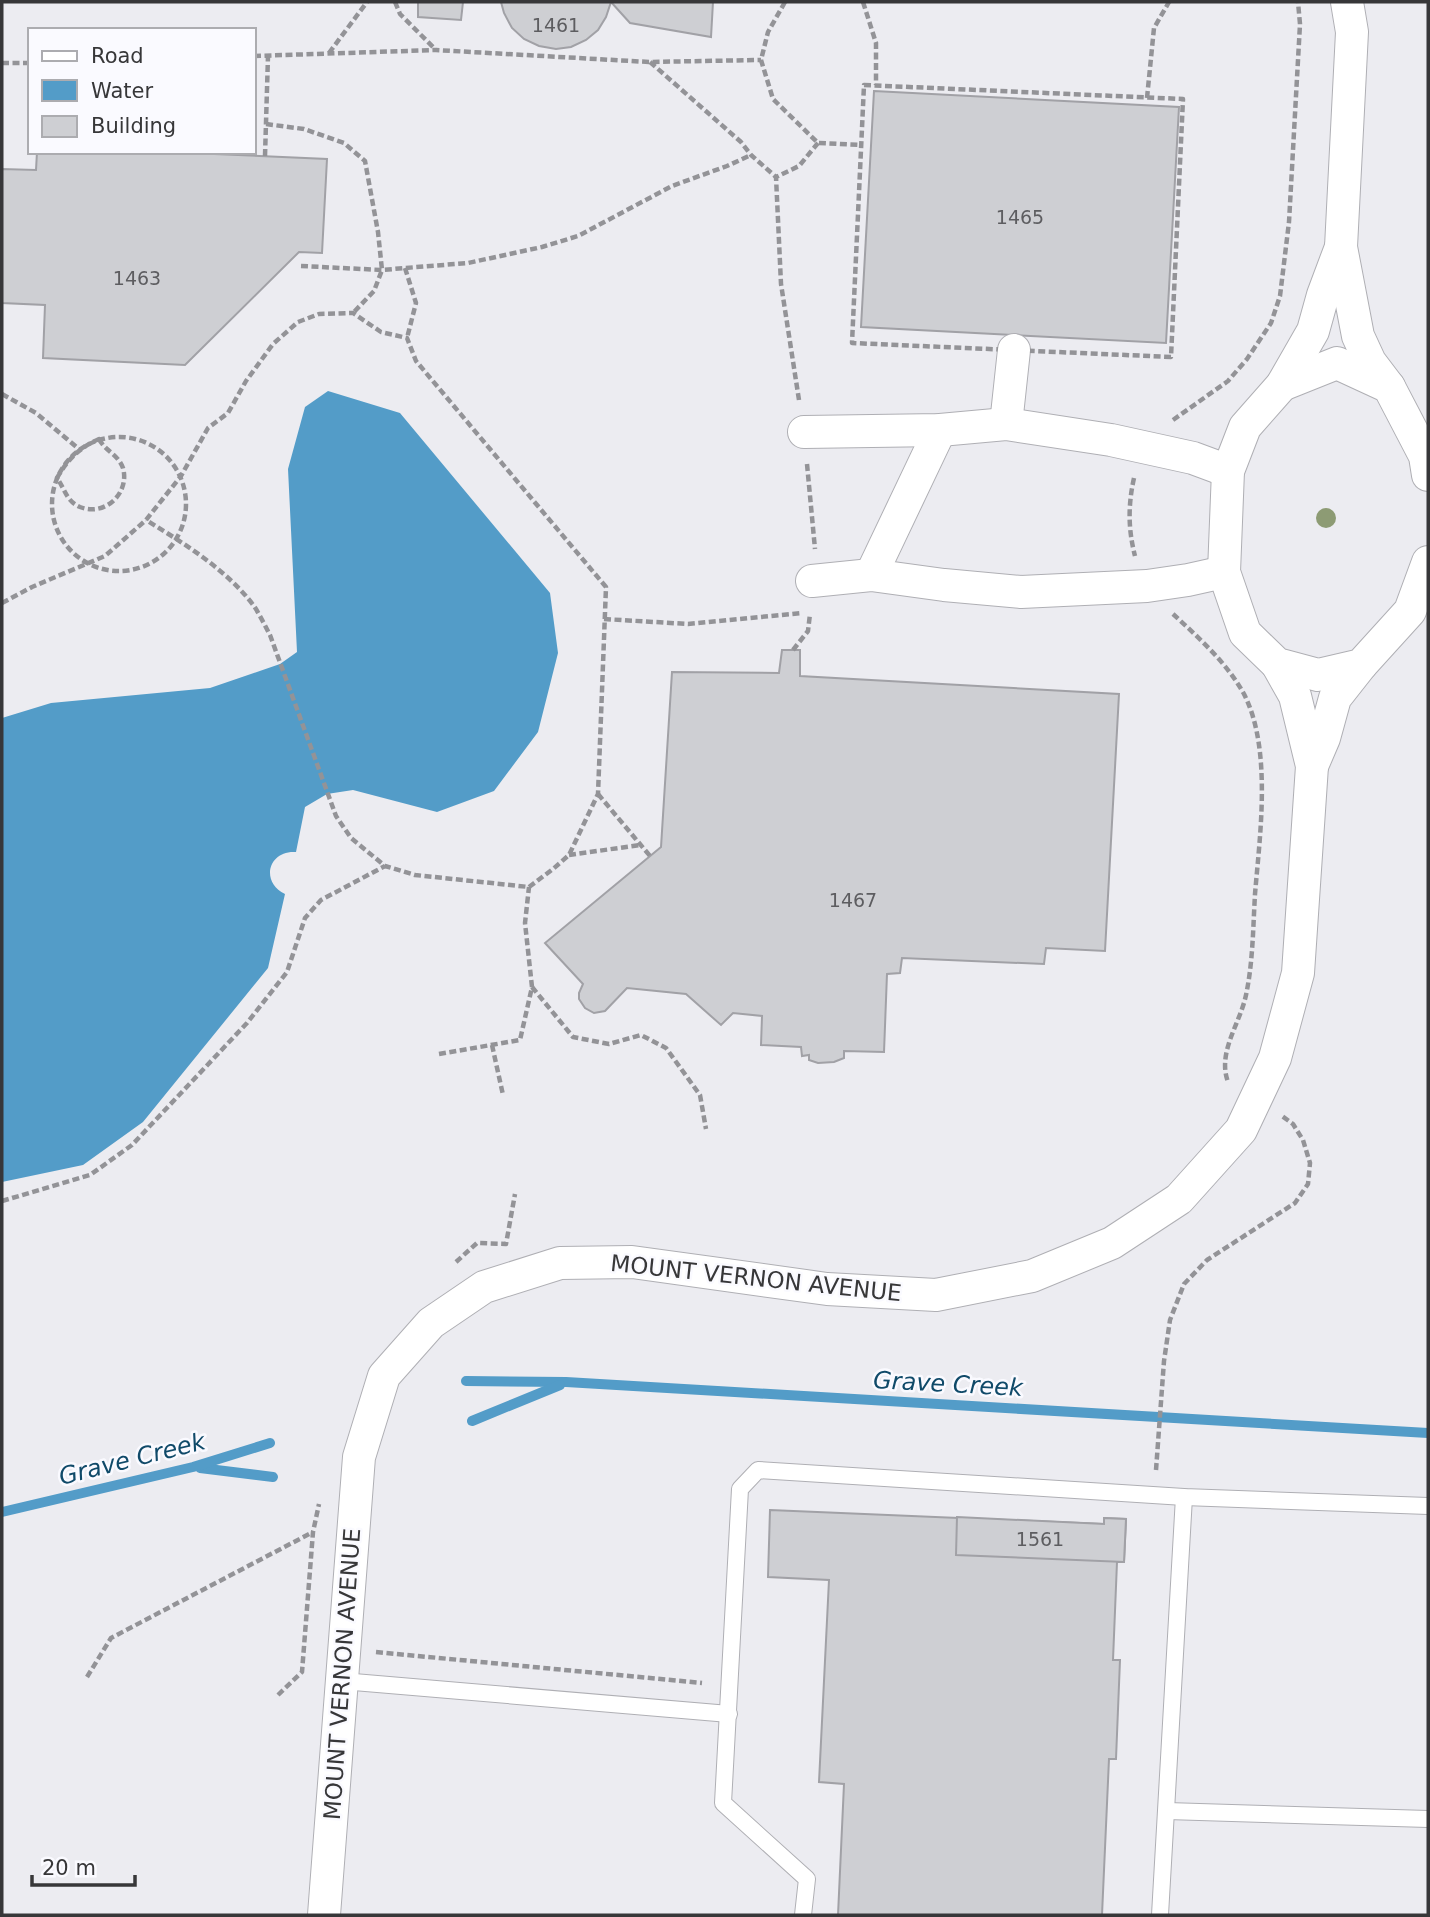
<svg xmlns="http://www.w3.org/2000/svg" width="1430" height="1917" viewBox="0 0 1430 1917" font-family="'DejaVu Sans',sans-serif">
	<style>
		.water { fill: #539cc8 }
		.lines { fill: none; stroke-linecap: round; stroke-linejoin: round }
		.stream { stroke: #539cc8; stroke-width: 10 }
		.building { fill: #cecfd3; stroke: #a1a1a6; stroke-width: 2 }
		.lane-casing { stroke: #afafb4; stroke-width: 18 }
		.street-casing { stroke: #afafb4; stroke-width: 34 }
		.path { stroke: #939397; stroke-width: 4.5; stroke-dasharray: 7 3.5; stroke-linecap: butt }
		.lane { stroke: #fff; stroke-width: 16 }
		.street { stroke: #fff; stroke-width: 32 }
		.tree { fill: #8d9b74 }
		.labels { text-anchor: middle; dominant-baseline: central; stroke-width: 5; stroke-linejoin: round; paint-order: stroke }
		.number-label { font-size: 19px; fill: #5d5d60 }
		.street-label { font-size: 23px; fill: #373739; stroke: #fafaff }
		.water-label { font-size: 24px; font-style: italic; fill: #104a69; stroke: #fafaff }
	</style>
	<rect width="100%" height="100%" fill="#ececf1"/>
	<!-- water -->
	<path class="water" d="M328,391L400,413L550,593L558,653L538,732L494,791L437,812L353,790L327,794L305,807L296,852C268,850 260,882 285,894L268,968L143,1122L83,1165L2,1182V718L51,703L210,688L280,664L297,652L288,469L305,407Z"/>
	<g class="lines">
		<!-- stream -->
		<g class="stream">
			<path d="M466,1381L566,1382L1428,1433"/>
			<path d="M472,1421L560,1385"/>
			<path d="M200,1468L273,1477"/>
			<path d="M2,1512L193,1467L270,1443"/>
		</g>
	</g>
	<!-- building -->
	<g class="building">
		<path d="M418,2H463L461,20L418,17Z"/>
		<path d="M501,2H713L711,37L630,23L611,2L606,17L598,30L586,40L571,47L556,49L539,46L524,39L512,28L504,13Z"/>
		<path d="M874,91L1179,107L1166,343L861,327Z"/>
		<path d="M37,152H215V154L327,159L322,253L299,252L185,365L43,358L45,305L2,303V169L36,170Z"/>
		<path d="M782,650H800V676L1119,694L1105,951L1046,948L1044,964L902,958L900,973L887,974L884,1052L844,1051V1058L834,1062L818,1063L809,1060V1055L802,1056L801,1047L761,1045L762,1016L733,1013L721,1025L686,994L627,988L605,1011L594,1013L585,1008L579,999V993L583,984L545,943L661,847L672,672L779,673Z"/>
		<path d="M770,1510L1104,1524V1518L1126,1519L1124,1562H1117L1113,1660H1120L1116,1759H1109L1102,1915H838L844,1784L819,1782L829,1580L768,1577Z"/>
		<path d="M957,1517L1104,1524V1518L1126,1519L1124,1562L956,1555Z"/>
	</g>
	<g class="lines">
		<defs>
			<g id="lane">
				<path d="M342,1681L729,1714"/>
				<path d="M1167,1811L1428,1819"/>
				<path d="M803,1915L807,1879L723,1803L740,1489L758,1470L1184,1497L1428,1506"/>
				<path d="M1160,1915L1184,1497"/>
			</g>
			<g id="street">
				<path d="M1347,2L1352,32L1341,247L1358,336L1370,362L1389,387"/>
				<path d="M1341,247L1323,295L1313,331L1282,385L1245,427L1228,471L1224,572L1245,633L1277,664L1318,675L1361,665L1410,611L1428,562"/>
				<path d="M1282,385L1337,363L1389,387L1425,456L1428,475"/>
				<path d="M1006,424L1014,350"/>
				<path d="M804,432L940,430L1006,424L1111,440L1193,458L1228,471"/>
				<path d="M871,575L940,430"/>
				<path d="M812,581L871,575L944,585L1021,592L1147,586L1188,580L1224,572"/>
				<path d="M1312,766L1324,738L1335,698L1361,665"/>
				<path d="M324,1915L359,1457L384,1376L431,1323L484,1287L560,1263L632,1262L827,1289L936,1295L1032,1276L1112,1243L1179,1199L1241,1130L1275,1058L1298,973L1312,766L1295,696L1277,664"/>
			</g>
		</defs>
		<!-- lane casing -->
		<use href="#lane" class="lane-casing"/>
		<!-- street casing -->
		<use href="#street" class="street-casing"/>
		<!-- path -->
		<g class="path">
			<path d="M395,2L400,14L436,50"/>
			<path d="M785,2L768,32L761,60L773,99L818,143L861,145"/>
			<path d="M863,2L876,43V85"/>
			<path d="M329,53L367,2"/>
			<path d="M254,56L436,50L649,62L761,60"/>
			<path d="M650,62L741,142L751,155L776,177"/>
			<path d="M2,63H30"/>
			<path d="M864,85L1183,99L1171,357L852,343Z"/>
			<path d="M1147,98L1154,28L1169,2"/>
			<path d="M266,124L304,129L344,143L365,161L378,232L382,270L374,291L353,313"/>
			<path d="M265,156L268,56"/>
			<path d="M301,266L382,270L405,268L468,263L542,247L578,236L672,186L727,166L751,155"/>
			<path d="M405,268L416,303L407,338"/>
			<path d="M2,394L36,413L79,449"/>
			<path d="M799,400L781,284L776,177L799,166L818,143"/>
			<path d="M1173,420L1228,381L1247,359L1271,323L1280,296L1289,222L1300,24L1298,2"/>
			<circle cx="119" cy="504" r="67"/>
			<path d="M99,439C105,451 118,454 123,468C130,493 105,517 80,507C66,501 65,489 57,478C68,459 79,448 99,439Z"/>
			<path d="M807,464L815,549"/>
			<path d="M1134,478C1128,505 1128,529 1135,556"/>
			<path d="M2,603L32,587L105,556L146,520L181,476L208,428L228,413L246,381L273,344L298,322L319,314L353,313L381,332L407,338L416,361L606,587L598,794L569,855L553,869L529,887L415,875L385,866L351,838L336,816L270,635C265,626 260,615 254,606C227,570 185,544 146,520"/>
			<path d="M1173,614C1199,638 1227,663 1244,694C1272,749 1260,834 1255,894C1253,928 1253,962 1246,995C1240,1024 1217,1052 1228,1082"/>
			<path d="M604,619L688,624L802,613"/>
			<path d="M793,650L808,631L810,614"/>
			<path d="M598,794L650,856"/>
			<path d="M569,855L640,845"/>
			<path d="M532,987L573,1037L609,1044L641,1035L666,1048L700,1095L706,1129"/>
			<path d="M492,1045L503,1095"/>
			<path d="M439,1054L520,1040L532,987L525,923L529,887"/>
			<path d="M2,1201L90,1175L132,1145L247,1023L287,972L305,918L321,900L385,866"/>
			<path d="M456,1262L477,1243L506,1244L515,1194"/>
			<path d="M1156,1470L1164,1361L1170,1320L1184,1284L1207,1260L1295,1203L1308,1184L1310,1163L1303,1140L1293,1124L1282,1116"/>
			<path d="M376,1652L702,1683"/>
			<path d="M87,1677L111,1638L313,1532"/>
			<path d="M278,1695L302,1672L313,1532L319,1504"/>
		</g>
		<!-- lane -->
		<use href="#lane" class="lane"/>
		<!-- street -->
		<use href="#street" class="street"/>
	</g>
	<!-- trees -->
	<circle class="tree" cx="1326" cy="518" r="10"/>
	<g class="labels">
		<!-- number labels -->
		<g class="number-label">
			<text x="556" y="25">1461</text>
			<text x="1020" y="217">1465</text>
			<text x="137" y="278">1463</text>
			<text x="853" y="900">1467</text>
			<text x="1040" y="1539">1561</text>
		</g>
		<!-- street labels -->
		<g class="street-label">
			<text transform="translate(756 1278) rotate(6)">MOUNT VERNON AVENUE</text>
			<text transform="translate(342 1674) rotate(-86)">MOUNT VERNON AVENUE</text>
		</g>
		<!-- water labels -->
		<g class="water-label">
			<text transform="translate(948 1384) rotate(3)">Grave Creek</text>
			<text transform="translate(132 1459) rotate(-14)">Grave Creek</text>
		</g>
	</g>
	<!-- border -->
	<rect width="1430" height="1917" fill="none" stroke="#373739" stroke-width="7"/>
	<!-- legend -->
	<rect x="28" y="28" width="228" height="126" fill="#fafaff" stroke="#acacb0" stroke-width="2"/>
	<rect x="42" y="51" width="35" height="10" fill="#ffffff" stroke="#acacb0" stroke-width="2"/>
	<text x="91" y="63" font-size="21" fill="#373739">Road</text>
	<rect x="42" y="80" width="35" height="21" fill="#539cc8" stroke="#acacb0" stroke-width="2"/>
	<text x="91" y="98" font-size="21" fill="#373739">Water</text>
	<rect x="42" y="116" width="35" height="21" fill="#cecfd3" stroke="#acacb0" stroke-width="2"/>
	<text x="91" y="133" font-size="21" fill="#373739">Building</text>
	<!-- scale -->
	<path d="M32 1875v10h103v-10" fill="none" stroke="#373739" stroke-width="3.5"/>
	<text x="42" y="1875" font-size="21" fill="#373739" stroke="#fafaff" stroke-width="5" paint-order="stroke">20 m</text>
</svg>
